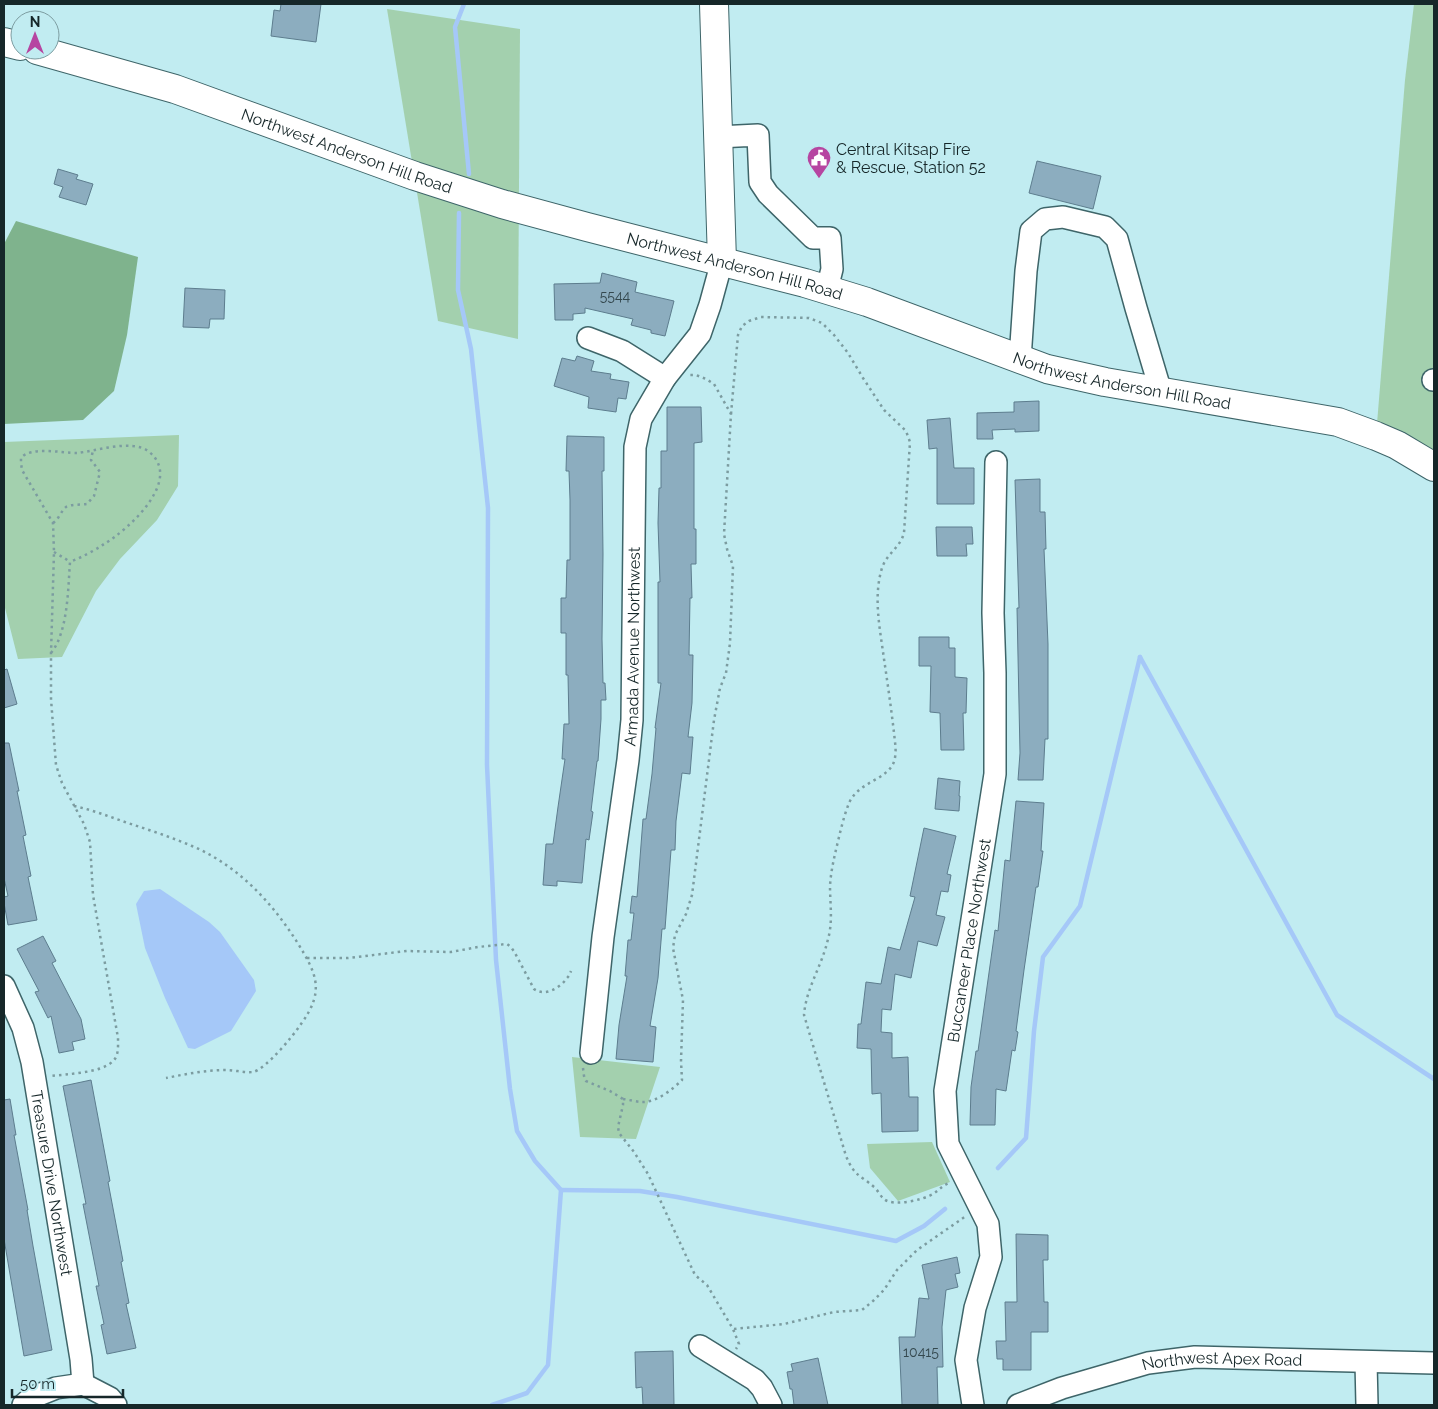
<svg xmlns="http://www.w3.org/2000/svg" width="1438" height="1409" viewBox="0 0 1438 1409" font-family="Raleway,sans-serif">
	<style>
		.green { fill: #a3d0ae }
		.forest { fill: #7fb38d }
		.water { fill: #a5c8f8 }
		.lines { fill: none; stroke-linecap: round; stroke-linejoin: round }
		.stream { stroke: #a5c8f8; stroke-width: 4.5 }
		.building { fill: #8cadbf; stroke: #5d7d8e }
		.minor-casing { stroke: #3e6569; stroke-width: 24 }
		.major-casing { stroke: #3e6569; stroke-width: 30 }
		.path { stroke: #7c9ca0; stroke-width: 2.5; stroke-dasharray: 2.5 4; stroke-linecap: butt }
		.minor { stroke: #fff; stroke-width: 21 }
		.major { stroke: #fff; stroke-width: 28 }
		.labels { text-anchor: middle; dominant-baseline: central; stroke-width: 5; stroke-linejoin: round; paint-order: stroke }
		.number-label { font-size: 14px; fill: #34484e }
		.poi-label { font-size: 16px; fill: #162729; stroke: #c1ecf1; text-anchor: start }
		.street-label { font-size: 16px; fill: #162729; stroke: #c1ecf1 }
	</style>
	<rect width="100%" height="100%" fill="#c1ecf1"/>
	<!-- green -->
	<g class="green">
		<path d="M1414,4H1434V467L1376,436L1405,80Z"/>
		<path d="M387,9L520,29L518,339L438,321Z"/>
		<path d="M179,435L178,486L157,520L120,559L96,591L62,657L18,659L4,604V442Z"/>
		<path d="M572,1057L660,1067L636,1139L580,1137Z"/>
		<path d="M932,1142L950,1182L898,1201L870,1168L867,1144Z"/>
	</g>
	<!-- forest -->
	<path class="forest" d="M16,221L138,257L127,335L114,391L83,420L4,424V244Z"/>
	<!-- water -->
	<path class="water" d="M160,889L209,922L220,932L254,980L256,991L231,1031L195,1049L188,1048L165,998L145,948L136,904L144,891Z"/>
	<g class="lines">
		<!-- stream -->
		<g class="stream">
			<path d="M464,4L455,27L469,174"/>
			<path d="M459,213L458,290L471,349L488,508L487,765L496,960L510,1089L517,1131L535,1161L561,1190L548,1365L527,1393L492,1405"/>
			<path d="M1140,657L1337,1015L1434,1079"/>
			<path d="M998,1168L1026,1138L1034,1031L1043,957L1080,906L1140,657"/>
			<path d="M561,1190L640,1191L677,1197L896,1241L924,1226L945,1209"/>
		</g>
	</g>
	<!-- building -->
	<g class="building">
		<path d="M281,4H321L316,42L271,36L274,10L280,11Z"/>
		<path d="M1037,161L1101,176L1093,209L1029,193Z"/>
		<path d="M58,169L78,175L76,179L93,184L86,205L59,197L63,187L54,184Z"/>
		<path d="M602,273L637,282L635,292L674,301L665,336L651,333V330L631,325L633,319L585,308V313L573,314V320H555L554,284L600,283Z"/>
		<path d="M185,288L225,290L224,319H210L209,328L183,327Z"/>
		<path d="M577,356L594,361L591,371L611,374L610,379L629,382L626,399L618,398L616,412L588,408L589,397L554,386L562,358L575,361Z"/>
		<path d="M1039,401V431L1015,432V429L992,430L993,439H977V413L1014,412V402Z"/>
		<path d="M667,407H701L702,442L694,443V529H696V564H691L692,598H690L689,655H693L692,703L688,737H693L690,774L682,773L676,821L675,850H671L665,929H662L658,978L650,1026L656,1027L653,1062L616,1059L619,1025L627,976H625L628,940H631L634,913H630L632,896L637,897L643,819H646L652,774L656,728H655L661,683H658V582H660L658,523L659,488H661V451H667Z"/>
		<path d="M950,418L954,468H974V504H937V448L929,449L927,420Z"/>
		<path d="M567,436L604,437V471H602L603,554L602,639L603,683H605L606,700H601V719L598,761H597L591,811L593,812L589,840L586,839L582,883L557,881V886L543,885L546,844H553L558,807L565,759H562L564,724H569L568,675H566V633H561V598H566L567,560H570V500L569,471H566Z"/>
		<path d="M1040,479V512H1045L1046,549H1044L1048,644V739H1045L1043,780H1018L1020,753L1017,608H1019L1015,480Z"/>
		<path d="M936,527H972L973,544H966L967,556H937Z"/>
		<path d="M919,637H949V648H955V677L967,678L966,713H963L964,750H941L940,713L930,712L931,666H919Z"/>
		<path d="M7,669L17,704L4,708V670Z"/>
		<path d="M4,743H9L19,791H17L26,835L23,836L31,876L28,877L37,920L8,925L4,903V897L8,896L4,878Z"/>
		<path d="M938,778L960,781L959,796H960L959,811L935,809Z"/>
		<path d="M1016,801L1044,803L1041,851H1043L1038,887H1036L1024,970L1016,1031L1018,1032L1015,1051L1012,1050L1006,1091L996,1089L995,1125H970L971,1087L976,1051H978L995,930L998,931L1005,860L1010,861Z"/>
		<path d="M924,828L956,836L947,874L951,875L948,892L941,891L936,915L945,917L937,946L918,941L911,978L895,974L891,1010L882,1009L881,1032L892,1033V1058L908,1057L909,1097H918V1131L882,1132L881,1093L872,1094L871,1049L857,1048L858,1024H861L866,982L881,984L888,947L900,950L915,897L910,896Z"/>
		<path d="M43,936L56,961L52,963L81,1019L85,1039L72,1042L74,1050L59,1053L51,1016L48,1018L35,992L39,991L17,949Z"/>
		<path d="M91,1080L110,1181L108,1182L123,1261L121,1262L129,1303L126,1304L136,1348L107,1354L101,1325L104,1324L96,1286H99L83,1204H86L63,1086Z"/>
		<path d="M10,1099L16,1135H14L28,1210H27L33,1246L52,1350L24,1356L4,1239V1100Z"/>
		<path d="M1016,1234L1048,1235V1260H1043L1044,1302H1048V1332H1031V1370H1003V1359H997L996,1341H1006L1005,1302H1017Z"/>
		<path d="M957,1257L960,1273L955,1274L958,1287L946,1290L942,1327L943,1367H937L938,1405H902L899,1337H915L919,1298L929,1299L922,1265Z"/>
		<path d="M673,1351L674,1405H643L642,1387L636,1388L635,1352Z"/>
		<path d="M818,1358L828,1405H794L792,1389H790L787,1372L793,1371L791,1364Z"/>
	</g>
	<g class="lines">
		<defs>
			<g id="minor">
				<path d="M718,137L758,135L760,182L768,194L813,238H830L832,269L827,289"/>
				<path d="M588,338L622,351L665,378"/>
				<path d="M1020,359L1026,271L1031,231L1045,219L1063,217L1105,227L1117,239L1136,308L1161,392"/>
				<path d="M1433,380H1434"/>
				<path id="s1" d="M4,986L23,1028L32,1062L81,1359L83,1384"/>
				<path id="s2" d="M591,1053L603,937L628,760L632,720L635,447L641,419L665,378L700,334L710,305L722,261"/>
				<path d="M700,1346L755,1380L762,1388L771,1405"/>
				<path d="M1366,1362L1367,1405"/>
				<path d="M23,1405L31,1398L56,1388L83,1384L110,1398L116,1405"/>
				<path id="s3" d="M973,1405L966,1360L975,1308L991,1257L988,1224L948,1144L945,1091L995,774V673L993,613L996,462"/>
				<path id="s4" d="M1018,1405L1062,1388L1148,1363L1195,1357L1434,1363"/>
			</g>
			<g id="major">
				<path d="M714,4L722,261"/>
				<path d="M4,42L20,46"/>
				<path id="s5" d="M37,50L175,89L415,176L502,204L587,227L805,283L867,302L1047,369L1105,382L1338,422L1376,436L1397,445L1434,467"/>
			</g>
		</defs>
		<!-- minor casing -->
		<use href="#minor" class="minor-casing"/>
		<!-- major casing -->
		<use href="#major" class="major-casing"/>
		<!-- path -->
		<g class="path">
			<path d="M731,414L738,335L742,326L749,321L761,317L809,318L822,323L834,335L848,353L863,378L884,410L906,431L910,442L904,533C900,548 887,553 882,568C873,597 880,629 884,659C888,686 892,714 895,742C896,749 896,758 893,764C885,780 860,782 850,801C845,812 842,825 839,837C835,854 831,869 830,886C830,904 833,922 828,939C822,966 806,988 804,1015L846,1156C855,1177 859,1174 874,1187C878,1190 880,1196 884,1199C893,1207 923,1200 933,1194C939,1190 942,1186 949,1183"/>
			<path d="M53,523C59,519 61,511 66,507C71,504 81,505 87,504L94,496L100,472L91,460L93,450"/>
			<path d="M54,552L69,561"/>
			<path d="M51,653C68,632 68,589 70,562C82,557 94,551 104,544C128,530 185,479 148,451C132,439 96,451 77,453C62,453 31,446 21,458V463L22,470L53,523L54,552L51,653V699L56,765L62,783L84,824L90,842L93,895L118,1038C118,1045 119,1056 113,1061C102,1073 67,1074 51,1076"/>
			<path d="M74,806C93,810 110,817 128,823C149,830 171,837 192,846C237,865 271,901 297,942C317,974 325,991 301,1024C293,1036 266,1069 253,1072C244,1073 235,1070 226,1070C206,1070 186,1074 166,1078"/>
			<path d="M307,958H348L407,951L451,952L478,947L507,944L511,947L515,953L534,989C545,997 560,988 567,978C569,976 570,974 571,971"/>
			<path d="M583,1068L584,1076L586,1081L610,1091L623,1099V1105L618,1127L619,1133L634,1152L648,1174L695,1275L707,1285L733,1329L739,1344L736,1349"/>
			<path d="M623,1099C630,1100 637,1102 643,1102C657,1102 673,1089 682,1080L681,1061L683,1000L673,948L675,935L686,914L692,895L714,720L720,688L726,673L730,643L733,566L727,549L724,534L731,414L714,384L706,379L696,375H690"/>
			<path d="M734,1329L784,1324L834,1312L862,1310L873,1301L884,1290L897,1270L917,1250L966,1216"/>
		</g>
		<!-- minor -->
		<use href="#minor" class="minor"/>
		<!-- major -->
		<use href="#major" class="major"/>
	</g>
	<!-- icons -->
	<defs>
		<symbol id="civic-pin" viewBox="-11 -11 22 30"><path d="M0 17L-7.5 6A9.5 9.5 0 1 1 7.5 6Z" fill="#b645a1" stroke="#c1ecf1"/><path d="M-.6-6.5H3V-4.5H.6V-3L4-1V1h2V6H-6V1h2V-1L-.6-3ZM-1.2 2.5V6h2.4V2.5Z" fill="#fff"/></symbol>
	</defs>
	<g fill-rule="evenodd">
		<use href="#civic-pin" x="805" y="144" width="28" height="38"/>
	</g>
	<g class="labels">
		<!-- number labels -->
		<g class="number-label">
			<text x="615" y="296">5544</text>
			<text x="921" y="1352">10415</text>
		</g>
		<!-- poi labels -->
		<g class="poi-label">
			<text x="836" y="149">Central Kitsap Fire<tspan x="836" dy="18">&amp; Rescue, Station 52</tspan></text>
		</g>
		<!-- street labels -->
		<g class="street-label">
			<text stroke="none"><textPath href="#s5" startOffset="326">Northwest Anderson Hill Road</textPath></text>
			<text stroke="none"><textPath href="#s5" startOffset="731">Northwest Anderson Hill Road</textPath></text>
			<text stroke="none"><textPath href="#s5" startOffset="1136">Northwest Anderson Hill Road</textPath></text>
			<text stroke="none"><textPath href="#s2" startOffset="409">Armada Avenue Northwest</textPath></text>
			<text stroke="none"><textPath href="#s3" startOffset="480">Buccaneer Place Northwest</textPath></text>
			<text stroke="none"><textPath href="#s1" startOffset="204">Treasure Drive Northwest</textPath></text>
			<text stroke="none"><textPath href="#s4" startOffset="211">Northwest Apex Road</textPath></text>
		</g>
	</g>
	<!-- border -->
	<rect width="1438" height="1409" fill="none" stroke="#162729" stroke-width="10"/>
	<!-- north arrow -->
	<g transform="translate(35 35)"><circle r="24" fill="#c1ecf1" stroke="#7d9da1"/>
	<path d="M0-4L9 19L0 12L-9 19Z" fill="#b645a1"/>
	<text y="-8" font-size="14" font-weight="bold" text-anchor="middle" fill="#162729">N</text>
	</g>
	<!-- scale -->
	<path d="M12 1389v8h111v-8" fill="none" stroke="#162729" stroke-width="2.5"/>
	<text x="20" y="1389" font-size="15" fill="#162729" stroke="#c1ecf1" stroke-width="4" paint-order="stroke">50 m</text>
</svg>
